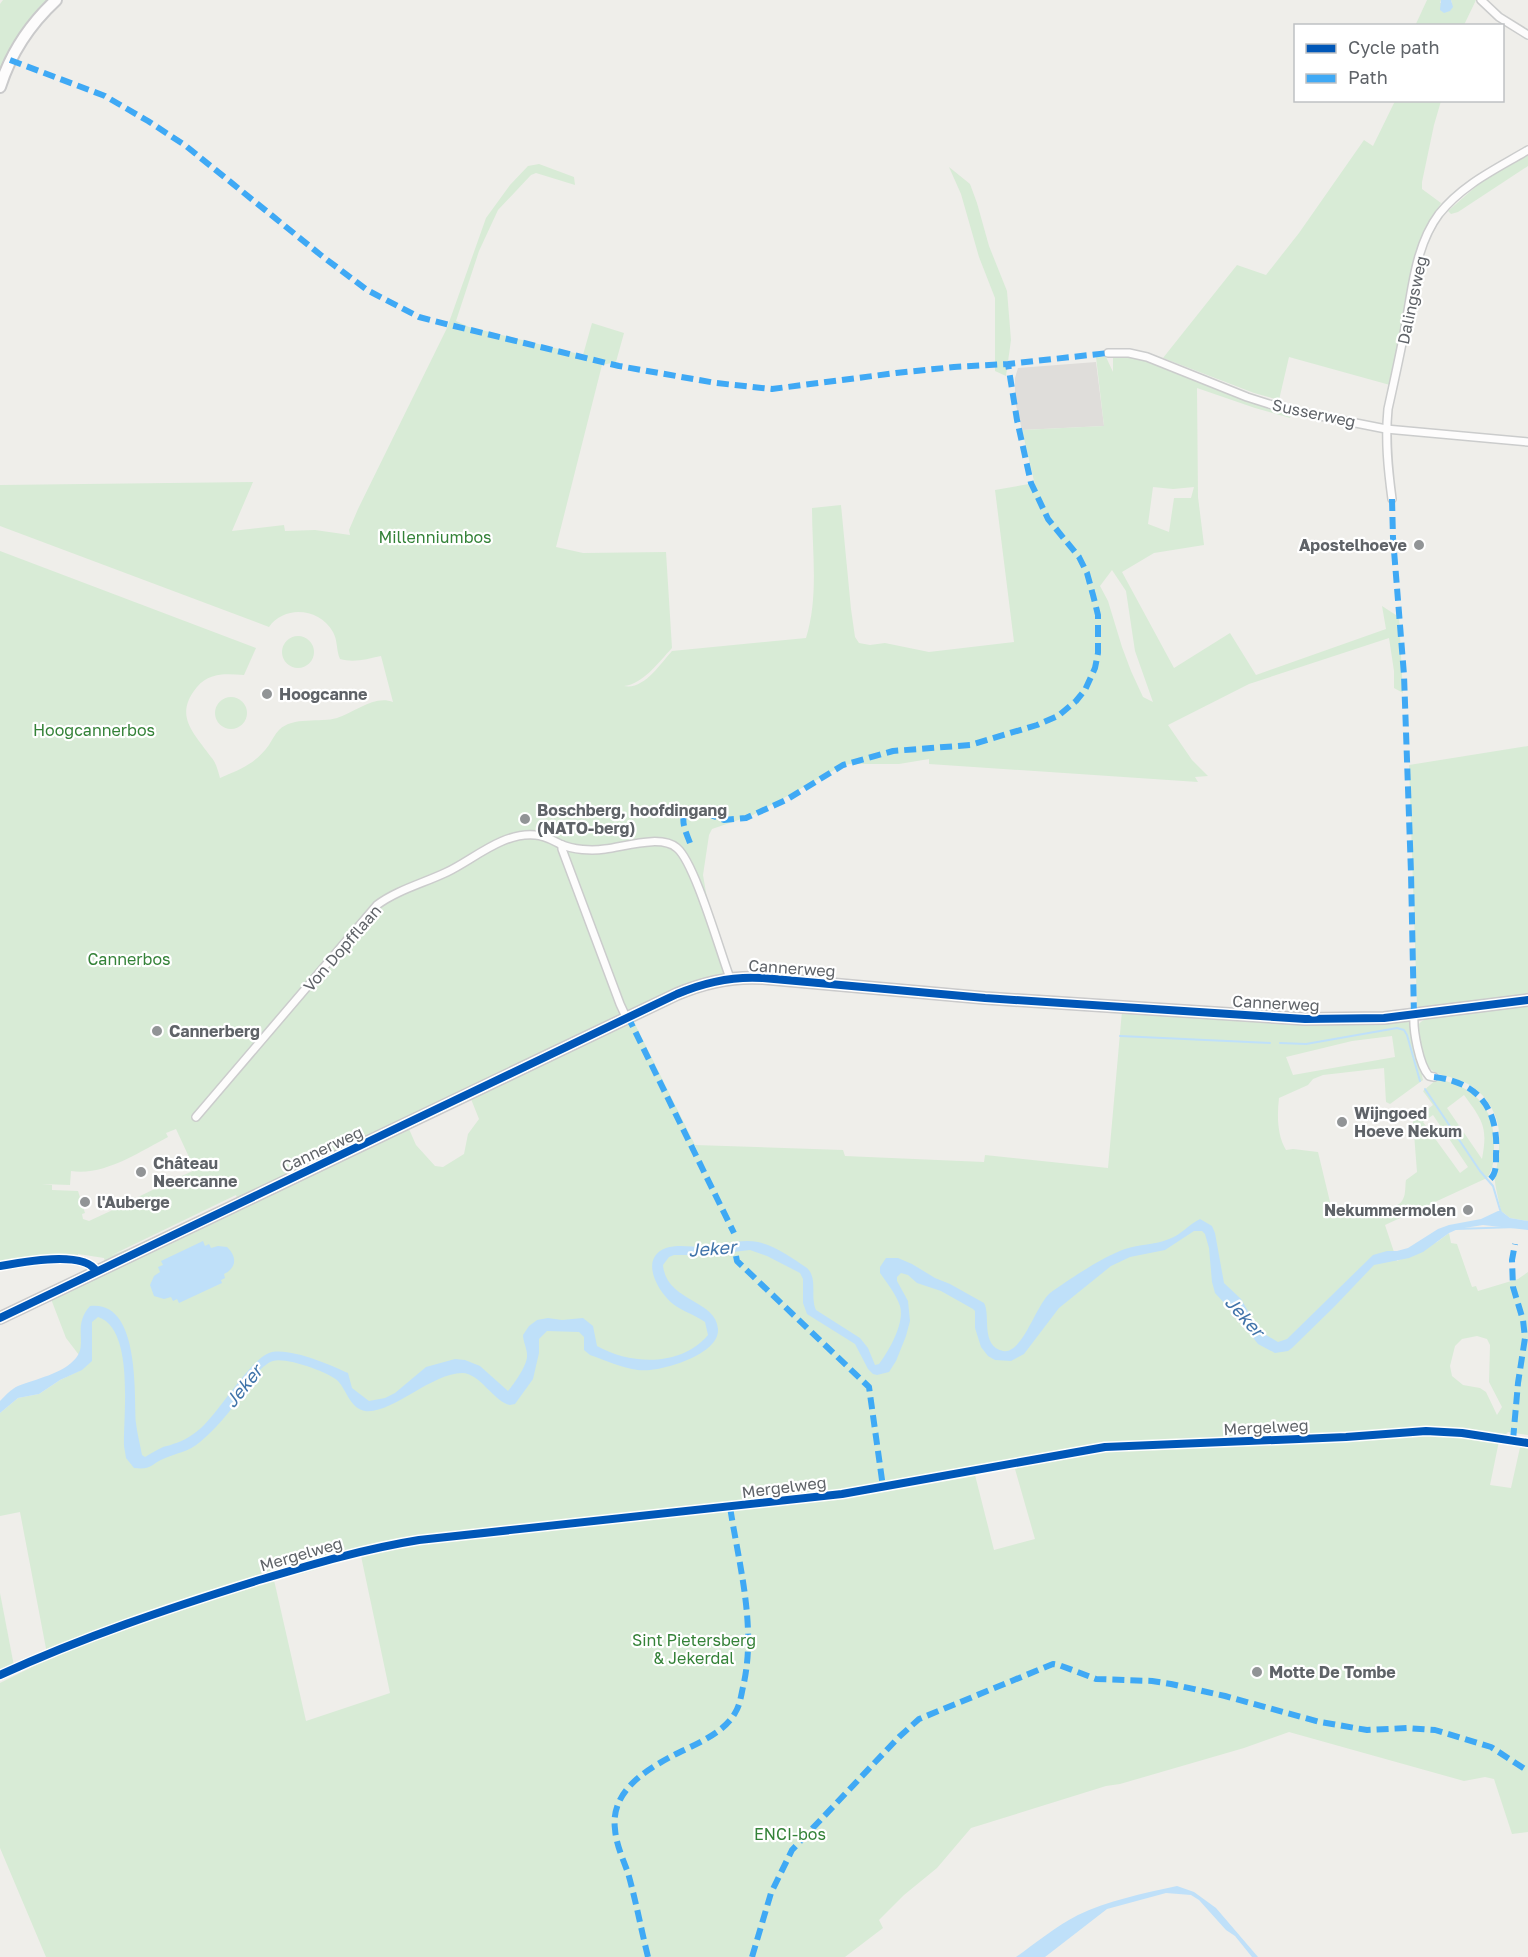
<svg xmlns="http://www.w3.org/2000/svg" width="1528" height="1957" viewBox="0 0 1528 1957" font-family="'Golos Text',sans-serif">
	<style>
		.industrial { fill: #dfddda }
		.green { fill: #d8ebd6; fill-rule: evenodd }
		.water { fill: #bfe0f9 }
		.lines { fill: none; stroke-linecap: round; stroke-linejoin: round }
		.stream { stroke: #bfe0f9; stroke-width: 2 }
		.street-casing { stroke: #cbcccc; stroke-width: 10 }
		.secondary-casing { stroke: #cacacb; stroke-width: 14 }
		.street { stroke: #fdfcfc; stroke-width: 7 }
		.secondary { stroke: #fdfcfc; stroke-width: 10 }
		.quiet { stroke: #3fa9f5; stroke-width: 6; stroke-dasharray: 12 6; stroke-linecap: butt }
		.cycleway-casing { stroke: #fff; stroke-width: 11 }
		.cycleway { stroke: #0057b8; stroke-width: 8 }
		.poi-dot { fill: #919496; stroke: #fff; stroke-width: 2 }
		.labels { text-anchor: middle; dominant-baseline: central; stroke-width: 4.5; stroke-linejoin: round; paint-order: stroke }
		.street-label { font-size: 16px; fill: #5f6368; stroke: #fff }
		.park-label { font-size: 16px; fill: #348238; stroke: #fff }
		.poi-label { font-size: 16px; font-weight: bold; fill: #5f6368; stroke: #fff; text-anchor: start }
		.water-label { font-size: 18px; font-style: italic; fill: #4174aa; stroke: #fff }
	</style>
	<rect width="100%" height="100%" fill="#efeeea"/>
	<!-- industrial -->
	<path class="industrial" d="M1096,362L1104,426L1022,430L1015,401V378L1018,368Z"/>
	<!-- green -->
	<g class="green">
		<path d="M3,0H51L0,75V4Z"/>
		<path d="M1427,0H1441L1440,3H1452L1451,0H1476L1464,25L1415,26Z"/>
		<path d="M1395,101H1441L1434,125L1422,182V189L1441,203L1418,245L1390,385L1289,357L1279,400L1254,393L1163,358L1237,265L1266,275L1299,233L1364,140L1373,146Z"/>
		<path d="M1528,155V166L1458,212L1451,214L1448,211L1481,182Z"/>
		<path d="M539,164L574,177L575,185L536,173L531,175L498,210L479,251L456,321L469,327L583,355L592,323L624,333L616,362L602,365L556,547L583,553L666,552L672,648C658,663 643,684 624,686C644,690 660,664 672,651L806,638C819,597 812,550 812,508L841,505L851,609L855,637L859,643L870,645L885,643L929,652L1014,642L995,490L1029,484L1031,487L1035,485L1022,430L1104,426L1096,357H1106L1113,372V354L1134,355L1292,411L1290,418L1255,408L1197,388L1198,497L1204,545L1154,553L1122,572L1174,668L1230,633L1256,675L1386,629L1382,606L1399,617L1403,693L1394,688V671L1389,638L1249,684L1168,725L1192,760L1208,776L1195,777L1198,782L929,764V759L899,764H850L842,766L753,815L712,829L709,835L703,875L707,898L736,982L692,992L633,1020L695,1145L843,1150L845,1156L984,1162L985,1155L1108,1168L1122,1011C1218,1018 1314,1031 1409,1020L1423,1080L1390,1104L1386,1102L1384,1068L1323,1075L1313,1079L1308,1085L1279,1098C1277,1115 1277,1135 1286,1150L1293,1149L1318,1152L1330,1202L1333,1206C1346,1210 1397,1215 1403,1199C1406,1194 1405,1185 1406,1180L1417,1172L1413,1121L1433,1105L1423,1091L1437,1079C1474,1086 1495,1107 1494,1146C1494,1158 1494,1168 1487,1178L1385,1225L1397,1261L1437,1242L1449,1233L1451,1243L1457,1244L1472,1287L1476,1286L1478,1291L1518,1279L1528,1272V1435L1508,1432L1506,1434L1508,1435L1507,1442L1499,1441L1490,1485L1511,1488L1521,1443L1528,1444V1832L1512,1834L1494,1779L1485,1777L1464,1781L1289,1732L1244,1748L1120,1784L1106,1786L971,1828L937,1868L904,1895L879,1920L883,1928L845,1957H46L0,1848V1683L48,1659L20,1512L0,1516V1413L18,1398L39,1394L60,1380L79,1371V1355L66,1338L51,1299L107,1270L104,1258L78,1254V1258L40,1260L38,1257L0,1262V551L256,648L244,675C226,674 210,672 197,687C173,716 194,733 211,757C216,762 218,771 220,778C241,769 255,764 269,745C272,740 275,734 279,730C293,716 320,723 337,718C356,712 374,695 393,702L381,656C367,659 354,663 340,659C336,650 338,641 333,632C319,608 285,605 269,627L0,526V485L253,482L232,531L284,525L285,531L315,530L350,535L349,530L358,509L447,328L486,218L510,185L528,166ZM1153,487L1173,489L1194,487L1191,498H1174L1169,532L1148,524ZM1112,570L1126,591L1135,651L1153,702L1143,697L1131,671L1122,647L1108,601L1100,586ZM1392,1036L1395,1057L1293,1075L1286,1057L1352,1041ZM1464,1095C1483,1121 1488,1127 1482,1159L1447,1108ZM471,1099L479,1119L468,1134L464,1154L443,1167L435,1166L416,1145L409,1129ZM1433,1115L1468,1167L1460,1173L1423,1122ZM176,1129L195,1170L175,1179L174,1183L169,1182L138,1197L136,1201H132L89,1221L83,1219L82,1214L85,1213L78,1191L52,1190V1185L42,1184L70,1185L71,1171C105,1176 139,1152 168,1137L166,1133ZM236,1195L237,1198L131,1248L112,1255ZM1477,1336L1487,1339L1490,1345L1489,1382L1502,1407L1497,1415L1486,1392L1480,1388L1463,1385L1452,1376L1450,1366L1455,1346L1462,1339ZM1015,1469L1035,1539L994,1550L975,1475ZM361,1556L390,1693L306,1721L274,1580L301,1574Z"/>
		<path d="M949,167L970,184L977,203L989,246L1007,291L1011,340L1006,376L995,371V298L979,257L961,194Z"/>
		<circle cx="298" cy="652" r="16"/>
		<circle cx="231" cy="713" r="16"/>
		<path d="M1528,746V997L1419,1010L1417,1006L1409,765Z"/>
		<path d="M1528,1005V1221L1510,1218L1501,1211C1500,1205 1494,1182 1495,1179C1498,1157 1504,1132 1493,1111C1486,1095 1472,1084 1456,1079C1446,1075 1433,1075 1427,1065C1421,1056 1420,1040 1417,1030C1418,1022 1422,1021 1428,1018Z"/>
		<path d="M0,1593L14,1666L0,1673Z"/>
	</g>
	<!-- water -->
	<g class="water">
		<path d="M1441,0H1451L1453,7L1450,11L1444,13L1440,10Z"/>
		<path d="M1498,1211H1501L1510,1218L1528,1221V1230L1483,1225L1458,1229L1449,1233L1423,1252L1409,1258L1374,1265L1335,1306L1292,1348L1288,1351L1275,1353L1258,1344L1238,1318L1215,1293L1212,1282L1209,1248L1205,1234L1202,1231H1194L1165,1250L1130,1257L1111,1266L1059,1308L1024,1354L1011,1361L995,1360L988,1356L981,1347L975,1328V1311L973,1309L941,1291L917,1283L908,1275L901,1273L897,1277V1281L908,1301L910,1321L906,1336L896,1361L889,1372L877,1375L873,1374L868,1369L855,1344L807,1314L803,1303V1279L800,1273L767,1256L750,1250L708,1255H674L669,1257L663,1265C666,1302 716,1299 718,1329C720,1355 659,1373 638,1370C622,1368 605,1360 590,1355L584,1350V1337L579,1332L547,1331L539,1339V1353L533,1379L515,1404L510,1405C494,1402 480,1373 462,1373C432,1373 390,1415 365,1411C350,1408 347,1391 338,1381C328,1372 286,1357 273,1361C258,1365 239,1399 229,1412C220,1423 211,1433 200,1442C189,1452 176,1453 163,1459C150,1465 151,1470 134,1468L126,1458L124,1446C123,1416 135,1329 98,1317L92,1322V1361L82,1370L60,1380L39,1394L18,1398L0,1413V1401C5,1396 11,1389 18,1386C35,1379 63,1374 76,1358C88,1343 72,1326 90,1306C140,1300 134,1392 136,1423C137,1433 140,1444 142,1455L145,1457C150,1454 155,1451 161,1448C164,1446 169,1446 173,1444C184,1441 193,1435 201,1428C220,1411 249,1361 269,1353C287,1346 331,1365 348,1373L352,1388L369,1401L385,1398L395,1393L426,1367L455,1359L465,1360L480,1366L508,1391C514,1384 528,1364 527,1355C527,1348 523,1342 523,1335L529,1326L537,1320L548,1318L562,1320L583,1318L593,1326L597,1346C631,1365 681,1367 708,1335L705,1322C695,1315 682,1311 673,1304C657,1291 639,1258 666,1248C678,1244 691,1247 703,1247C721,1246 740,1238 758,1242C775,1246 792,1258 807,1268C818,1278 810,1296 816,1310L860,1338L868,1348L875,1365L879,1364C889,1351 905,1323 900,1306C896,1294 887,1283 880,1273V1267L886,1258H898L912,1264L935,1278L950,1284L984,1303C991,1315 980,1346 1003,1351C1022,1355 1036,1305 1050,1293C1068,1280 1104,1256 1125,1249C1139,1244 1155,1245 1169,1239C1181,1235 1189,1224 1200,1219L1212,1226L1215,1233L1224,1283L1241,1299L1252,1318L1266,1335L1278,1342L1287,1339L1373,1255L1387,1251H1397L1408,1248L1438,1229L1449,1225L1481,1219Z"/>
		<path d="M203,1241L205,1246L209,1244L211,1248L218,1246L227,1247C237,1256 237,1268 224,1274L225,1278L221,1280L222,1283L179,1303L177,1299L173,1301L171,1297L164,1299L154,1296L150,1285L154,1276L160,1272L158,1267L163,1265L161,1261Z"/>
		<path d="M1177,1886L1194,1892L1216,1908L1258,1957H1252L1235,1936L1226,1930L1199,1900L1191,1895L1166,1893L1107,1909L1045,1957H1016C1036,1943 1056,1926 1078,1915C1107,1901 1144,1893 1177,1886Z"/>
	</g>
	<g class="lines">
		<!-- stream -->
		<g class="stream">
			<path d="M1120,1036L1270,1043"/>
			<path d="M1280,1043L1306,1044L1397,1028L1404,1030L1407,1035L1420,1081"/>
			<path d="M1425,1089L1480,1171L1493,1186L1501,1213"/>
			<path d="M1456,1229L1516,1227"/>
		</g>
		<defs>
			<g id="street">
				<path d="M1481,0L1499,17L1528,35"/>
				<path d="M1108,353H1129L1147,357L1247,397L1269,404L1300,412L1386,429L1528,442"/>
				<path d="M1392,499C1388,469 1385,440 1388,409C1394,382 1400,355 1405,328C1412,291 1415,246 1439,214C1463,184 1496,169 1528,150"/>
				<path d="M562,845V849L620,1004L626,1017"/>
				<path d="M1414,1016C1413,1030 1419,1065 1429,1076L1434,1077"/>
				<path d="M196,1117L377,905C397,890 424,883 447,872C474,859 503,832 535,835C544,835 552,840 560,844C573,850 592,851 605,849C624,847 661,834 677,848C695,863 720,952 730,978"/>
				<path d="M0,1266C21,1262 84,1250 96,1271"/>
				<path d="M0,1675C83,1637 169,1608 256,1581C310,1565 363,1549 419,1540L842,1494L1105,1447L1346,1437L1426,1431L1462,1433L1528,1443"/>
			</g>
			<g id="secondary">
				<path d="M0,87C11,52 29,25 56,0"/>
				<path d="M0,1318L677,994C705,982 733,976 763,978L985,998L1305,1019L1384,1018L1528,1000"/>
			</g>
		</defs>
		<!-- street casing -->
		<use href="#street" class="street-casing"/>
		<!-- secondary casing -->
		<use href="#secondary" class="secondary-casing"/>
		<!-- street -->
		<use href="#street" class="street"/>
		<!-- secondary -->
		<use href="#secondary" class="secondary"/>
		<!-- quiet -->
		<g class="quiet">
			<path d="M10,60L105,96L148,121L186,146L322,256L367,290L419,317L450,325L619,366L716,383L772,389L896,373L954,367L1008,364L1108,353"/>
			<path d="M1392,499L1393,538L1404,675L1411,873L1414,1016"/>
			<path d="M690,843C686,832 679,819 687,810L695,809L724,820L746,818L786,800L843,765L893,751L970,745L1037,725L1058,716L1076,701L1085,690L1095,668L1098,653V615L1093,595L1087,573L1079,557L1048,519L1031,483L1017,420L1008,364"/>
			<path d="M626,1017L631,1023L734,1233"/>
			<path d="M1434,1077C1479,1082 1499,1110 1496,1154C1496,1163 1497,1174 1489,1180"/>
			<path d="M736,1256L737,1261L869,1387L883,1487"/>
			<path d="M1513,1440L1518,1383L1525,1338L1523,1320L1513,1287L1512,1260L1515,1244"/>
			<path d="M648,1957C641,1929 636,1901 628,1873C623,1859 616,1844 615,1829C610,1791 647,1769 676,1754C696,1744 724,1733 735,1713C740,1705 741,1696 743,1687C757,1628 739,1565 730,1507"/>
			<path d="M752,1957L771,1893L792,1850L899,1737L919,1719L1053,1664L1059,1665L1096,1679L1152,1681L1171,1684L1225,1696L1320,1722L1367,1730L1407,1728L1435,1730L1491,1747L1528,1771"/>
		</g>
		<defs>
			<g id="cycleway">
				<path d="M0,1266C21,1262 84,1250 96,1271"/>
				<path d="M0,1318L677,994C705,982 733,976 763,978L985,998L1305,1019L1384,1018L1528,1000"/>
				<path d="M0,1675C83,1637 169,1608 256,1581C310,1565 363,1549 419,1540L842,1494L1105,1447L1346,1437L1426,1431L1462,1433L1528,1443"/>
			</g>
		</defs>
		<!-- cycleway casing -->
		<use href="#cycleway" class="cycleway-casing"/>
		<!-- cycleway -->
		<use href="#cycleway" class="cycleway"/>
	</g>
	<!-- markers -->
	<g class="poi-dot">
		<circle cx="1419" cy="545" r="6"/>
		<circle cx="267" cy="694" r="6"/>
		<circle cx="525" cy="819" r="6"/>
		<circle cx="157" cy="1031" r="6"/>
		<circle cx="1342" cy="1122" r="6"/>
		<circle cx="141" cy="1172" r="6"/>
		<circle cx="85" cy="1202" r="6"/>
		<circle cx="1468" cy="1210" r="6"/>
		<circle cx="1257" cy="1672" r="6"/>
	</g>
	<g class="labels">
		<!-- street labels -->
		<g class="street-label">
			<text transform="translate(1412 300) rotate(-78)">Dalingsweg</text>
			<text transform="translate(1314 413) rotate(12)">Susserweg</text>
			<text transform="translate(342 948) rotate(-49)">Von Dopfflaan</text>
			<text transform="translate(792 968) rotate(4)">Cannerweg</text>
			<text transform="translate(1276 1003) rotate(3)">Cannerweg</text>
			<text transform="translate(322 1149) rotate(-25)">Cannerweg</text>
			<text transform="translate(1266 1427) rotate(-3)">Mergelweg</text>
			<text transform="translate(784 1487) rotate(-7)">Mergelweg</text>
			<text transform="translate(301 1554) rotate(-16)">Mergelweg</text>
		</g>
		<!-- park labels -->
		<g class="park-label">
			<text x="435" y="537">Millenniumbos</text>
			<text x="94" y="730">Hoogcannerbos</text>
			<text x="129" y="959">Cannerbos</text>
			<text x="694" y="1640">Sint Pietersberg<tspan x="694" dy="18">&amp; Jekerdal</tspan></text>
			<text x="790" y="1834">ENCI-bos</text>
		</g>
		<!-- poi labels -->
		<g class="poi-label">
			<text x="1407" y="545" text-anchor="end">Apostelhoeve</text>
			<text x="279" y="694">Hoogcanne</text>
			<text x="537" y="810">Boschberg, hoofdingang<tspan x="537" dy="18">(NATO-berg)</tspan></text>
			<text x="169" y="1031">Cannerberg</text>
			<text x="1354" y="1113">Wijngoed<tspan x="1354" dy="18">Hoeve Nekum</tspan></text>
			<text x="153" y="1163">Château<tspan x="153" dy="18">Neercanne</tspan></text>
			<text x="97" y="1202">l'Auberge</text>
			<text x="1456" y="1210" text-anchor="end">Nekummermolen</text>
			<text x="1269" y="1672">Motte De Tombe</text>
		</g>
		<!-- water labels -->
		<g class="water-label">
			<text transform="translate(712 1248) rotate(-4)">Jeker</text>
			<text transform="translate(1245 1316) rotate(48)">Jeker</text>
			<text transform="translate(243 1386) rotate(-51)">Jeker</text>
		</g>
	</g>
	<!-- legend -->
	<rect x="1294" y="24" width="210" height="78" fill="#ffffff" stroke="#bfc1c3" stroke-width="1.5"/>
	<rect x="1306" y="44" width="30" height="9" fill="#0057b8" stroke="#bfc1c3" stroke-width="1.5"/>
	<text x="1348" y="54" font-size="18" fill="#5f6368">Cycle path</text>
	<rect x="1306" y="74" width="30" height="9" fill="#3fa9f5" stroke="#bfc1c3" stroke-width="1.5"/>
	<text x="1348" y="84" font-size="18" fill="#5f6368">Path</text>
</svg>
